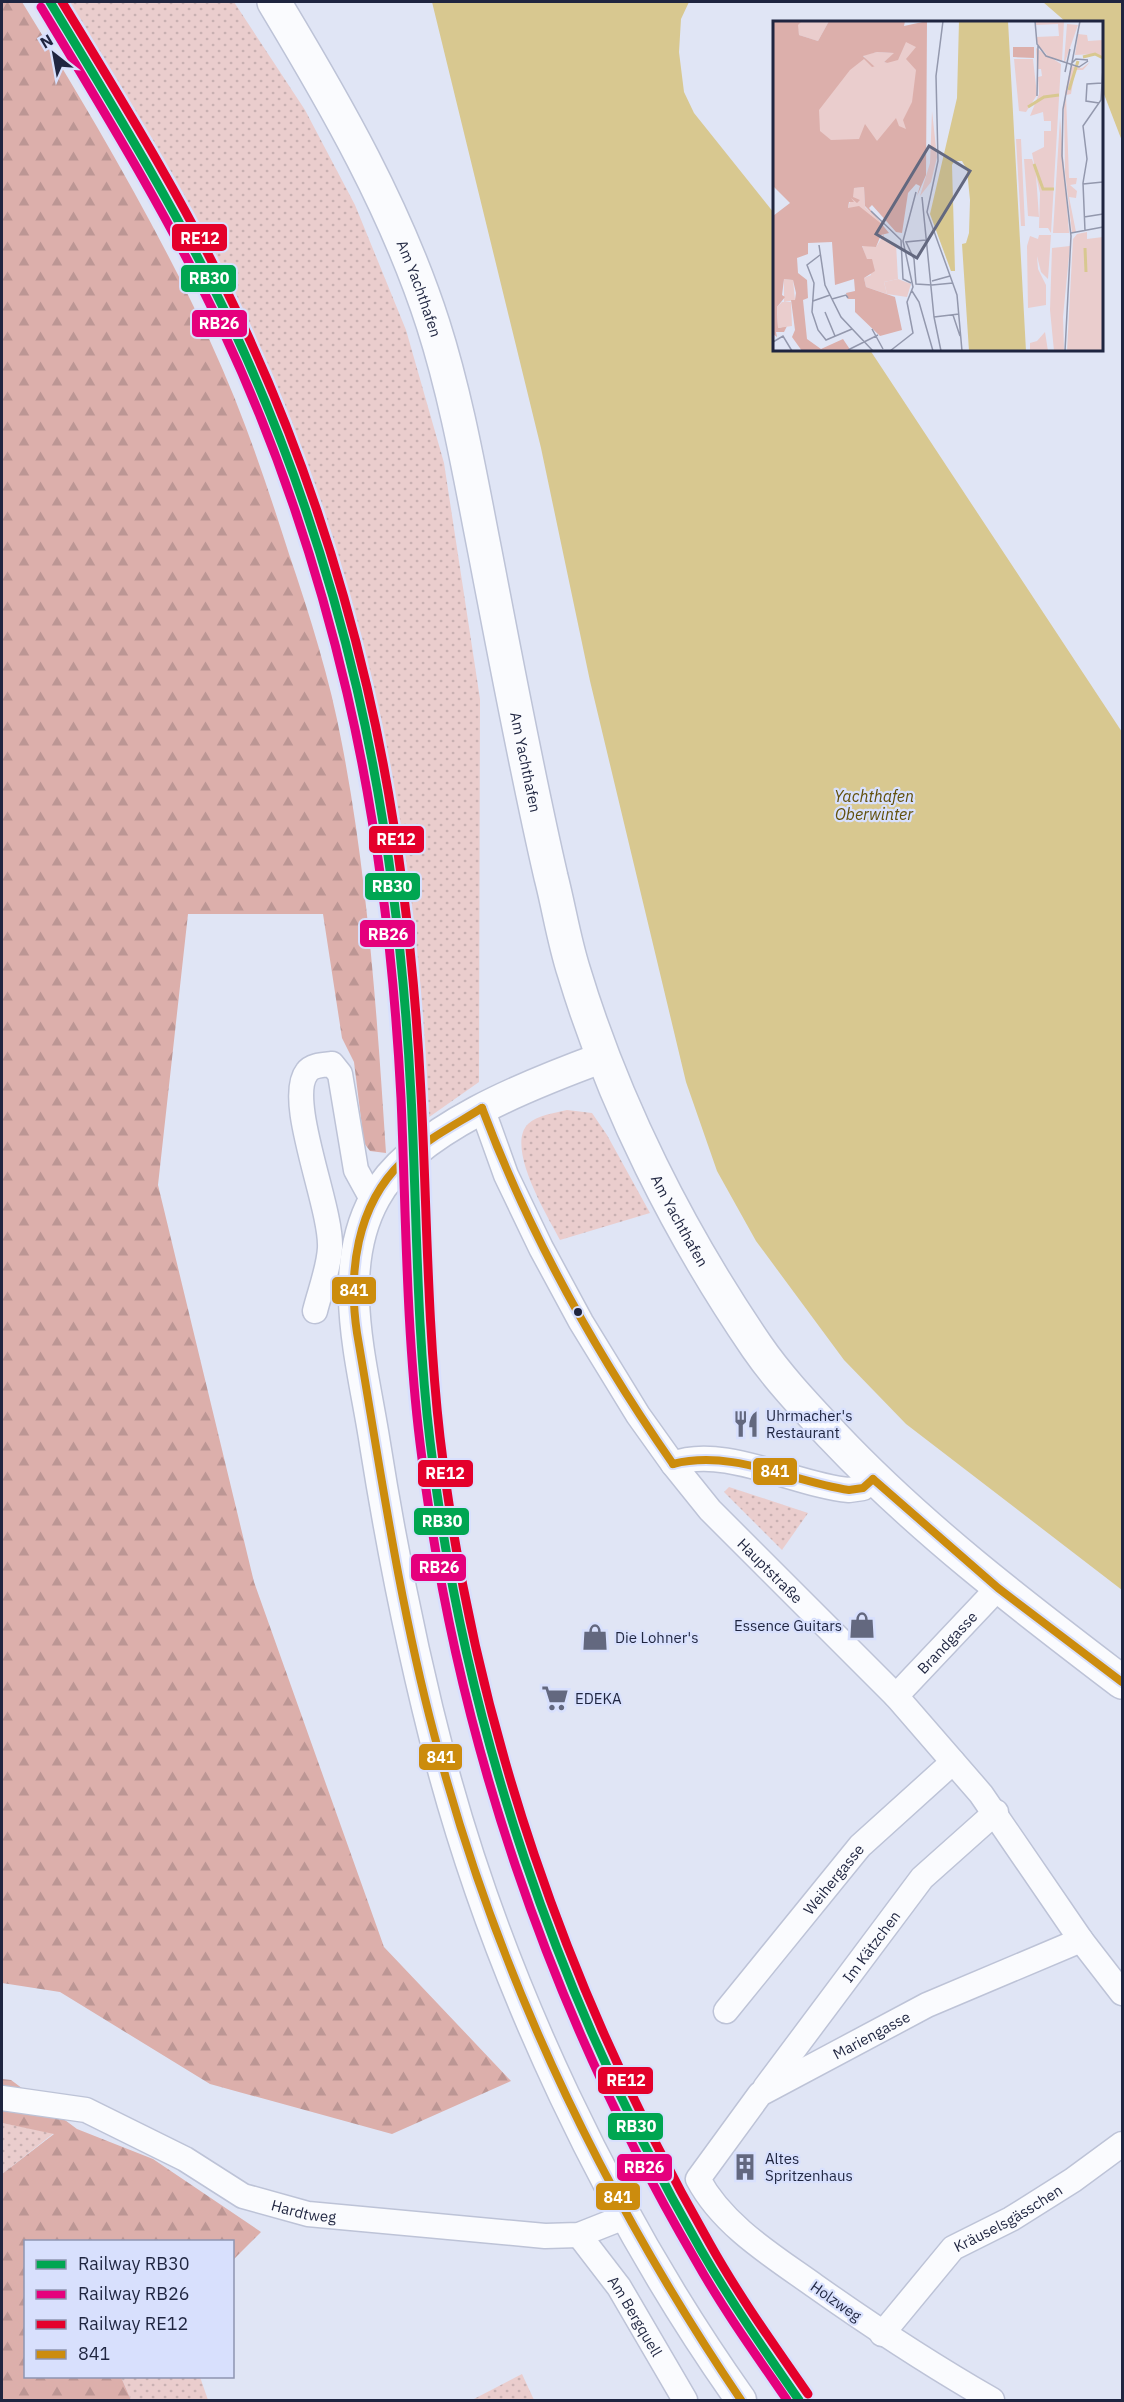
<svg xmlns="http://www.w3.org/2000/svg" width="1124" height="2402" viewBox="0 0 1124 2402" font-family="'IBM Plex Sans',sans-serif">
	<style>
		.grass { fill: url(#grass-dots) }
		.forest { fill: url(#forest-firs) }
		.water { fill: #d8c890 }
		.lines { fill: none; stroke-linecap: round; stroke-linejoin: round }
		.minor-casing { stroke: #bdc3d7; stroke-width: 27 }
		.tertiary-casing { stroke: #bdc3d7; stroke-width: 33 }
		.primary-casing { stroke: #bdc3d7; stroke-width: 36 }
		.minor { stroke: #fafbfe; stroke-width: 24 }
		.tertiary { stroke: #fafbfe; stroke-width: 30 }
		.primary { stroke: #fafbfe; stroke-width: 33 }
		.bus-1-casing { stroke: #d8e0fd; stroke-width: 12 }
		.bus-1 { stroke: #cc8c0d; stroke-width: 8 }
		.rail-1-casing { stroke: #d8e0fd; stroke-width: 14 }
		.rail-2-casing { stroke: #d8e0fd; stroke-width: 14 }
		.rail-3-casing { stroke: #d8e0fd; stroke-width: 14 }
		.rail-1 { stroke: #00a651; stroke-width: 9 }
		.rail-2 { stroke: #e5007d; stroke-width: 9 }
		.rail-3 { stroke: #e4002b; stroke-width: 9 }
		.bus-dot { fill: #1f2540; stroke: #d8e0fd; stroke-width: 2 }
		.labels { text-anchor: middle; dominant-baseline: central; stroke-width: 4.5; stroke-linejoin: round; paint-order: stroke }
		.street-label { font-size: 15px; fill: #1f2540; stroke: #d8e0fd }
		.poi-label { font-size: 15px; fill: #1f2540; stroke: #d8e0fd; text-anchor: start }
		.water-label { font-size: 16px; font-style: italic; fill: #614f0a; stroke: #d8e0fd }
		.inset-river { fill: none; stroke: #d8c890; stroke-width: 3 }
		.inset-road { fill: none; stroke: #9398ad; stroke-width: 1.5 }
		.view { fill: #63687f; fill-opacity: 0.15; stroke: #63687f; stroke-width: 3 }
		.inset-edge { fill: none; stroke: #1f2540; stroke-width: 3 }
		.line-badge { stroke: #d8e0fd; stroke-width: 2 }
		.badge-label { font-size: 16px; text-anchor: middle; font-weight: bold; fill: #fff }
	</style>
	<defs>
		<pattern id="grass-dots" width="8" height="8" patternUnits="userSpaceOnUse" patternTransform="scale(1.5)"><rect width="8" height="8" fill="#eacdcd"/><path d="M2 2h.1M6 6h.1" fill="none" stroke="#c8b0b1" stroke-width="1.8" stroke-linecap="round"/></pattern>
		<pattern id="forest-firs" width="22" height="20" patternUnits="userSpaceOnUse" patternTransform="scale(1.5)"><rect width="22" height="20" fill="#dcafab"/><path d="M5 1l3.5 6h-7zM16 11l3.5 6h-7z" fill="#bc9694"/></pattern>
	</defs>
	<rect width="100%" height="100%" fill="#e0e5f5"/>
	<!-- grass -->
	<g class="grass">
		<path d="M62,2H234L305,110L355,205L406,330L444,463L480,699L479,1082L425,1120C420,1035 416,949 404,864C395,801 380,738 364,676C333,557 296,437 244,325C191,213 126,107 62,2Z"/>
		<path d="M567,1110L592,1113L607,1135L650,1213L560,1240C548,1217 505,1147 528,1124C537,1115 555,1113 567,1110Z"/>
		<path d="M729,1487L808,1513L782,1550L724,1492Z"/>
		<path d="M2,2123L54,2133L2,2174Z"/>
		<path d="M522,2374L534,2400H472Z"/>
		<path d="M121,2377H200L208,2400H131Z"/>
	</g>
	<!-- forest -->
	<g class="forest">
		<path d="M2,2H22C89,111 156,224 210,341C242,410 266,482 289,554C310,616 330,679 342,744C368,879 377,1016 386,1153L370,1151L364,1143L354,1062L342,1038L323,914H188L158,1185L254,1582L384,1947L511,2081L392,2134L210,2084L60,1992L2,1983Z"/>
		<path d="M2,2079L11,2080L77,2129L153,2159L261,2232L233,2260L232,2242H26V2376L121,2377L131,2400H2V2174L54,2134L2,2123Z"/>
	</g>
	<!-- water -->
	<g class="water">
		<path d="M432,2H689L681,19L679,52L684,92L694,113L774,213V350H870L1122,732V1590L906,1424L844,1360L756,1241L717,1171L686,1082L590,681L541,448Z"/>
		<path d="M1043,2H1122V141L1102,89V22H1066Z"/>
	</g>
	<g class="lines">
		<defs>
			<g id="minor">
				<path id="s1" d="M482,1108L506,1175L541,1248L581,1322L638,1415L673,1464L710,1510L896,1696L981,1794L1081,1940L1122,1993"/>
				<path d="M315,1311C320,1291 329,1268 330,1248C332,1207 285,1100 307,1072C312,1065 324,1065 332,1064L340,1074L356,1170L373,1201"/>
				<path d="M673,1464C722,1444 798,1486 849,1490L863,1488L873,1479"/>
				<path id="s2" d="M896,1696L998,1588"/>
				<path id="s3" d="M726,2011L860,1846L953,1762"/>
				<path id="s4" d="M765,2088L922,1878L996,1812"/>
				<path id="s5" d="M2,2098L86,2110L185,2159L243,2196L308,2214L545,2236L579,2235L627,2216"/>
				<path id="s6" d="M579,2235L619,2287L685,2400"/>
				<path id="s7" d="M882,2334L953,2248L1011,2219L1073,2180L1122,2144"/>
				<path id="s8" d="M992,2400C931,2365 873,2327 815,2286C773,2256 723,2226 698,2179L760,2094L927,2005L1081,1940"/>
			</g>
			<path id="tertiary" d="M604,1057C533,1083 412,1129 375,1198C334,1272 363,1365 375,1444C392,1551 414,1660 442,1766C501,1985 610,2215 741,2400"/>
			<g id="primary">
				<path id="s9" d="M274,2C336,105 396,209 433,324C457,399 470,476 485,552C506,661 526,769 551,877C559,908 564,941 574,972C614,1104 679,1233 757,1347C779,1379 807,1408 833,1436C921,1529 1021,1605 1122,1682"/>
			</g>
		</defs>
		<!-- minor casing -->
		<use href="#minor" class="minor-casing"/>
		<!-- tertiary casing -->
		<use href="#tertiary" class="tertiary-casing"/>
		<!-- primary casing -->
		<use href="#primary" class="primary-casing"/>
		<!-- minor -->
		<use href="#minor" class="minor"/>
		<!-- tertiary -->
		<use href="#tertiary" class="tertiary"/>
		<!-- primary -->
		<use href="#primary" class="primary"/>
		<defs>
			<g id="bus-1">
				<path d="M482,1108C455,1125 425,1140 402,1162C356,1206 348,1273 357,1333C380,1467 399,1602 434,1734C496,1973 603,2196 741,2400"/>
				<path d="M482,1108C530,1236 595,1352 673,1464"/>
				<path d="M673,1464C733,1449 790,1481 849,1490L863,1488L873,1479"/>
				<path d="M873,1479L998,1588L1122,1682"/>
			</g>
		</defs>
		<!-- bus-1 casing -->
		<use href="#bus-1" class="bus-1-casing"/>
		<!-- bus-1 -->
		<use href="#bus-1" class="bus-1"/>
		<defs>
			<path id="rail-1" d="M50,2C114,108 179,214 232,326C286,442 328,565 357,689C388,823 404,959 411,1095C417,1210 416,1326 430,1441C464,1727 558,2000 701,2250C731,2302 765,2351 799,2400"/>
			<path id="rail-2" d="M41,7C105,113 170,219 223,331C277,446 318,569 347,693C378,826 394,962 401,1098C406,1213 406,1329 420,1443C454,1732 549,2010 696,2261C723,2309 756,2355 787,2400"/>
			<path id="rail-3" d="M62,2C126,107 191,213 243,325C297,441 338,563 367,687C398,820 414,956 421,1093C427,1207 427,1323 440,1437C473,1723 568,1995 710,2244C739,2296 774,2345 808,2394"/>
		</defs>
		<!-- rail-1 casing -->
		<use href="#rail-1" class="rail-1-casing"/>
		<!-- rail-2 casing -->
		<use href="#rail-2" class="rail-2-casing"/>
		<!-- rail-3 casing -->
		<use href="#rail-3" class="rail-3-casing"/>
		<!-- rail-1 -->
		<use href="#rail-1" class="rail-1"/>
		<!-- rail-2 -->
		<use href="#rail-2" class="rail-2"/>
		<!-- rail-3 -->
		<use href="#rail-3" class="rail-3"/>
	</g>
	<!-- icons -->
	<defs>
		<symbol id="restaurant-bare" viewBox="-9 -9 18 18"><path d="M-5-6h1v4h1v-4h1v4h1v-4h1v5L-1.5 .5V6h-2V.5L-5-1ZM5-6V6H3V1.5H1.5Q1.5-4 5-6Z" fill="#63687f" stroke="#d8e0fd" stroke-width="2.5" paint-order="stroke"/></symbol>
		<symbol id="shop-bare" viewBox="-9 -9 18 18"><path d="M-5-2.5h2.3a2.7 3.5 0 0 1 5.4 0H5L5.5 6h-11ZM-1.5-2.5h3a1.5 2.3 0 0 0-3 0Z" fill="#63687f" stroke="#d8e0fd" stroke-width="2.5" paint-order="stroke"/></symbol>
		<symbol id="supermarket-bare" viewBox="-9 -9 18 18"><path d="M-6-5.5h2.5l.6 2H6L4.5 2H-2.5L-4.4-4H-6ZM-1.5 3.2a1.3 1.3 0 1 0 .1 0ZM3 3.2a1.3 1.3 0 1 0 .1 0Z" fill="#63687f" stroke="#d8e0fd" stroke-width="2.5" paint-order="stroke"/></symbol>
		<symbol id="building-bare" viewBox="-9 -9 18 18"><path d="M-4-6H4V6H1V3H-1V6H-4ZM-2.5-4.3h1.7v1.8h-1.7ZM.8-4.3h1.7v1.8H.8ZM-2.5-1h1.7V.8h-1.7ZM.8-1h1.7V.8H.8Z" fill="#63687f" stroke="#d8e0fd" stroke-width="2.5" paint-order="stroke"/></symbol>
	</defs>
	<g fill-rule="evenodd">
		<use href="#restaurant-bare" x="727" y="1405" width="38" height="38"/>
		<use href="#shop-bare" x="843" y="1606" width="38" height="38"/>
		<use href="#shop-bare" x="576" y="1618" width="38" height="38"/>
		<use href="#supermarket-bare" x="536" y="1679" width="38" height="38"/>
		<use href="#building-bare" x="726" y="2148" width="38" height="38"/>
	</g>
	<!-- markers -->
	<circle class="bus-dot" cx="578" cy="1312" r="5"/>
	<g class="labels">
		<!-- street labels -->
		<g class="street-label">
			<text stroke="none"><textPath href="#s9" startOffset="322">Am Yachthafen</textPath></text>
			<text stroke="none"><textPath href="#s9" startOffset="808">Am Yachthafen</textPath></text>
			<text stroke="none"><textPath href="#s9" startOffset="1294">Am Yachthafen</textPath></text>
			<text stroke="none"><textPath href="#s1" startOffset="550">Hauptstraße</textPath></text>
			<text stroke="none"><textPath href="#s2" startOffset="74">Brandgasse</textPath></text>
			<text stroke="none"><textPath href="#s3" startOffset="170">Weihergasse</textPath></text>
			<text stroke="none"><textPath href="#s4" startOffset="177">Im Kätzchen</textPath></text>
			<text stroke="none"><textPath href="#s8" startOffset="602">Mariengasse</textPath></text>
			<text stroke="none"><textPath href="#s5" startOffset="327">Hardtweg</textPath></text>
			<text stroke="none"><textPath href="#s7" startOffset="174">Kräuselsgässchen</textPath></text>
			<text transform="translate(836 2301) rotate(35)">Holzweg</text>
			<text stroke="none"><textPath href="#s6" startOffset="99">Am Bergquell</textPath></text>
		</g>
		<!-- poi labels -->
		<g class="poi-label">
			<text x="766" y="1415">Uhrmacher's<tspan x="766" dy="17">Restaurant</tspan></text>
			<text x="842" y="1625" text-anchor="end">Essence Guitars</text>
			<text x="615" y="1637">Die Lohner's</text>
			<text x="575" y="1698">EDEKA</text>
			<text x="765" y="2158">Altes<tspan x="765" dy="17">Spritzenhaus</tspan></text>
		</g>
		<!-- water labels -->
		<g class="water-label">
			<text x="874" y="796">Yachthafen<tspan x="874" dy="18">Oberwinter</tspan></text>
		</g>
	</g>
	<!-- overview -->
	<g transform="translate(773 21)">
		<rect width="330" height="330" fill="#e0e5f5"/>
		<path d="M29,0H56L45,20L26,14L24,3ZM263,0H291L289,40L276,36L265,24L263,16L286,15L285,3L263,4ZM294,3L305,4L292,41H291ZM305,13L314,14L315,20L330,19V37L322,33L302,34ZM263,27L288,43L278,212L275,207H266L267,172L263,154L266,196L255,195L251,138H259L262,147L259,132L271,126V110H278V100H271L270,91L257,95L266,73L265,56L269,55L268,48H264ZM104,31L122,32L111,41L121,44L107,55L90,34ZM317,41L310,49H302L298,73L293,74L296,157H304L303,163L297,164L304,170L303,177L296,176L303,211H299L292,151L291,84L292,72L298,45L309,47ZM159,90L164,136L158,161L147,175L157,142ZM287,97L296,212H280L282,179ZM91,166L92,186L111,204L106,205L83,187H75L81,167ZM314,211V218L330,216V330H294L300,218L304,213ZM111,213V218L123,223L125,258L111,261L114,273L93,266L91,257L98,254L89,224L103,226ZM266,214H278L275,258L268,251L264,235L265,248L273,264V284L255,287L254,225L257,215L265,218ZM297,225L290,296L291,330H281L277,289L279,227ZM11,258L20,259L22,279L11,281ZM272,311L275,330H257V322L264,320Z" fill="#eacdcd"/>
		<path d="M0,0H29L25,4L26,14L45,20L56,0H132L131,5L154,0L153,154L144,175L147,165L143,163L135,172L129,212L123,211L99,184L96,187L116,212L108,214L103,226L89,225L94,238H99L102,250L91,257L93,266L122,276L129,309L107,315L82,291V278H75L73,272L82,270L81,258L62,264L59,221L35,222V233L24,237L25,252L34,259L35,277L30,279L34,318L48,328L70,318L78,330H29L19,316L22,309L18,279H22L23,272L20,259L11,258L9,274L12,276L4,286L5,307L14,305L11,311H3L4,316L0,313V195L17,182L0,165ZM104,31L121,32L111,41L121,44L102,46L90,35ZM91,166L92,185L110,204L86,185L75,187L76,181H81L78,177L84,182L87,179L80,176L81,167ZM240,26H261V37L240,36Z" fill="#dcafab" fill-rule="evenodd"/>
		<path d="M125,258L138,263L134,276L114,273L111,261Z" fill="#eacdcd"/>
		<path d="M133,21L143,26L133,38L143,49L139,81L130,99L133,108L126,105L123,97L104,120L92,103L86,118L58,119L47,110L46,89L77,49L91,38L99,46L125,39ZM241,38H260L264,74L253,91L246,90ZM243,118H248L252,205H248ZM9,281H18L19,305L5,307L4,286Z" fill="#eacdcd"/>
		<path d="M186,0H235L253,330H196L189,223L193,222L196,212L197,179L194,149L189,140H181L179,144L182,250H178L157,193L184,77Z" fill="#d8c890"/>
		<path class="inset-river" d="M310,36L322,33L330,37M296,69L305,40M255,86L271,76L286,74M261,143L270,168H281M312,227L313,251"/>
		<path class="inset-road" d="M170,0L163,55L165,140L154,191L184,274L189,330M262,0L264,23L273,35L306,46L315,40M297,44L303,38L315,39M292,51L297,28M264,75L265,25M326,82L313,80L314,63L329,62M310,163L330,161M149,176L161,296L168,330M98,190L128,219M311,196L330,193M312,210L310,162L314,138L310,105L328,79L330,47M298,212L330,206M128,219L130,258L138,262M153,219L133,221L141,238L143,263L159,264M46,224L52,264L68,296L100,330M47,234L34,244L41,262L39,291L45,309L53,319L79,308M159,260L177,255M159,264L180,262M139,270L146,281L160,330M59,278L73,274L75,277M40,280L57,274M52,291L62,315M180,294L187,315M161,296L186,293M99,308L110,328M0,321L10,315L19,330M75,329L105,314M117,330L140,312L134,281L140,266L130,220L143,171M292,330L298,215L289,135L290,88L307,0"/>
		<path class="view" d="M156,125L197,150L144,237L103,213Z"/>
		<rect width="330" height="330" class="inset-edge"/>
	</g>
	<g class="line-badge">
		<rect x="171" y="223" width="57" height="29" rx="6" fill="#e4002b"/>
		<rect x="180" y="264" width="57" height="29" rx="6" fill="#00a651"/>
		<rect x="191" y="309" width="57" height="29" rx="6" fill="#e5007d"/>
		<rect x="368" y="825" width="57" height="29" rx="6" fill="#e4002b"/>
		<rect x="364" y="872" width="57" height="29" rx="6" fill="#00a651"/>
		<rect x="359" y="919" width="57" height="29" rx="6" fill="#e5007d"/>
		<rect x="331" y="1276" width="46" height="29" rx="6" fill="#cc8c0d"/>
		<rect x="752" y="1457" width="46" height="29" rx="6" fill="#cc8c0d"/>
		<rect x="417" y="1459" width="57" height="29" rx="6" fill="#e4002b"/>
		<rect x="413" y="1507" width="57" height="29" rx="6" fill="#00a651"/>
		<rect x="410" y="1553" width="57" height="29" rx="6" fill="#e5007d"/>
		<rect x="418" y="1743" width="45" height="28" rx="6" fill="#cc8c0d"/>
		<rect x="597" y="2066" width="57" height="29" rx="6" fill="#e4002b"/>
		<rect x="607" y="2112" width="57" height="29" rx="6" fill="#00a651"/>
		<rect x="616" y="2153" width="57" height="29" rx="6" fill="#e5007d"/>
		<rect x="595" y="2182" width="46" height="29" rx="6" fill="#cc8c0d"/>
	</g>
	<g class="badge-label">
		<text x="200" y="244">RE12</text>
		<text x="209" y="284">RB30</text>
		<text x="219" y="329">RB26</text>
		<text x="396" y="845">RE12</text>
		<text x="392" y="892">RB30</text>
		<text x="388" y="940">RB26</text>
		<text x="354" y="1296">841</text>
		<text x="775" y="1477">841</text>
		<text x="445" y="1479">RE12</text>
		<text x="442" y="1527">RB30</text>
		<text x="439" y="1573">RB26</text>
		<text x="441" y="1763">841</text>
		<text x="626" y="2086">RE12</text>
		<text x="636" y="2132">RB30</text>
		<text x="644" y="2173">RB26</text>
		<text x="618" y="2203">841</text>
	</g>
	<!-- border -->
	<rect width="1124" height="2402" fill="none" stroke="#1f2540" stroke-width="6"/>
	<!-- legend -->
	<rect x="24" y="2240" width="210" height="138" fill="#d8e0fd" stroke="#8e95b1" stroke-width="1.5"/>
	<rect x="36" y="2260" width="30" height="9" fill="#00a651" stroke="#8e95b1" stroke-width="1.5"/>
	<text x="78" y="2270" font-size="18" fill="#1f2540">Railway RB30</text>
	<rect x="36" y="2290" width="30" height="9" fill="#e5007d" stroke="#8e95b1" stroke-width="1.5"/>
	<text x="78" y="2300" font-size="18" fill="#1f2540">Railway RB26</text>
	<rect x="36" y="2320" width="30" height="9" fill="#e4002b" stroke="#8e95b1" stroke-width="1.5"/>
	<text x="78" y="2330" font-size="18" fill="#1f2540">Railway RE12</text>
	<rect x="36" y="2350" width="30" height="9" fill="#cc8c0d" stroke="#8e95b1" stroke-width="1.5"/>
	<text x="78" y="2360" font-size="18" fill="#1f2540">841</text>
	<!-- north arrow -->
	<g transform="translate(54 54) rotate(329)" stroke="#d8e0fd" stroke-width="4.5" paint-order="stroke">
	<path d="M0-4.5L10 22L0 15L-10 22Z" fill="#1f2540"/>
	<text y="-9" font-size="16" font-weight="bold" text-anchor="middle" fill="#1f2540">N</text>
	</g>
</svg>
